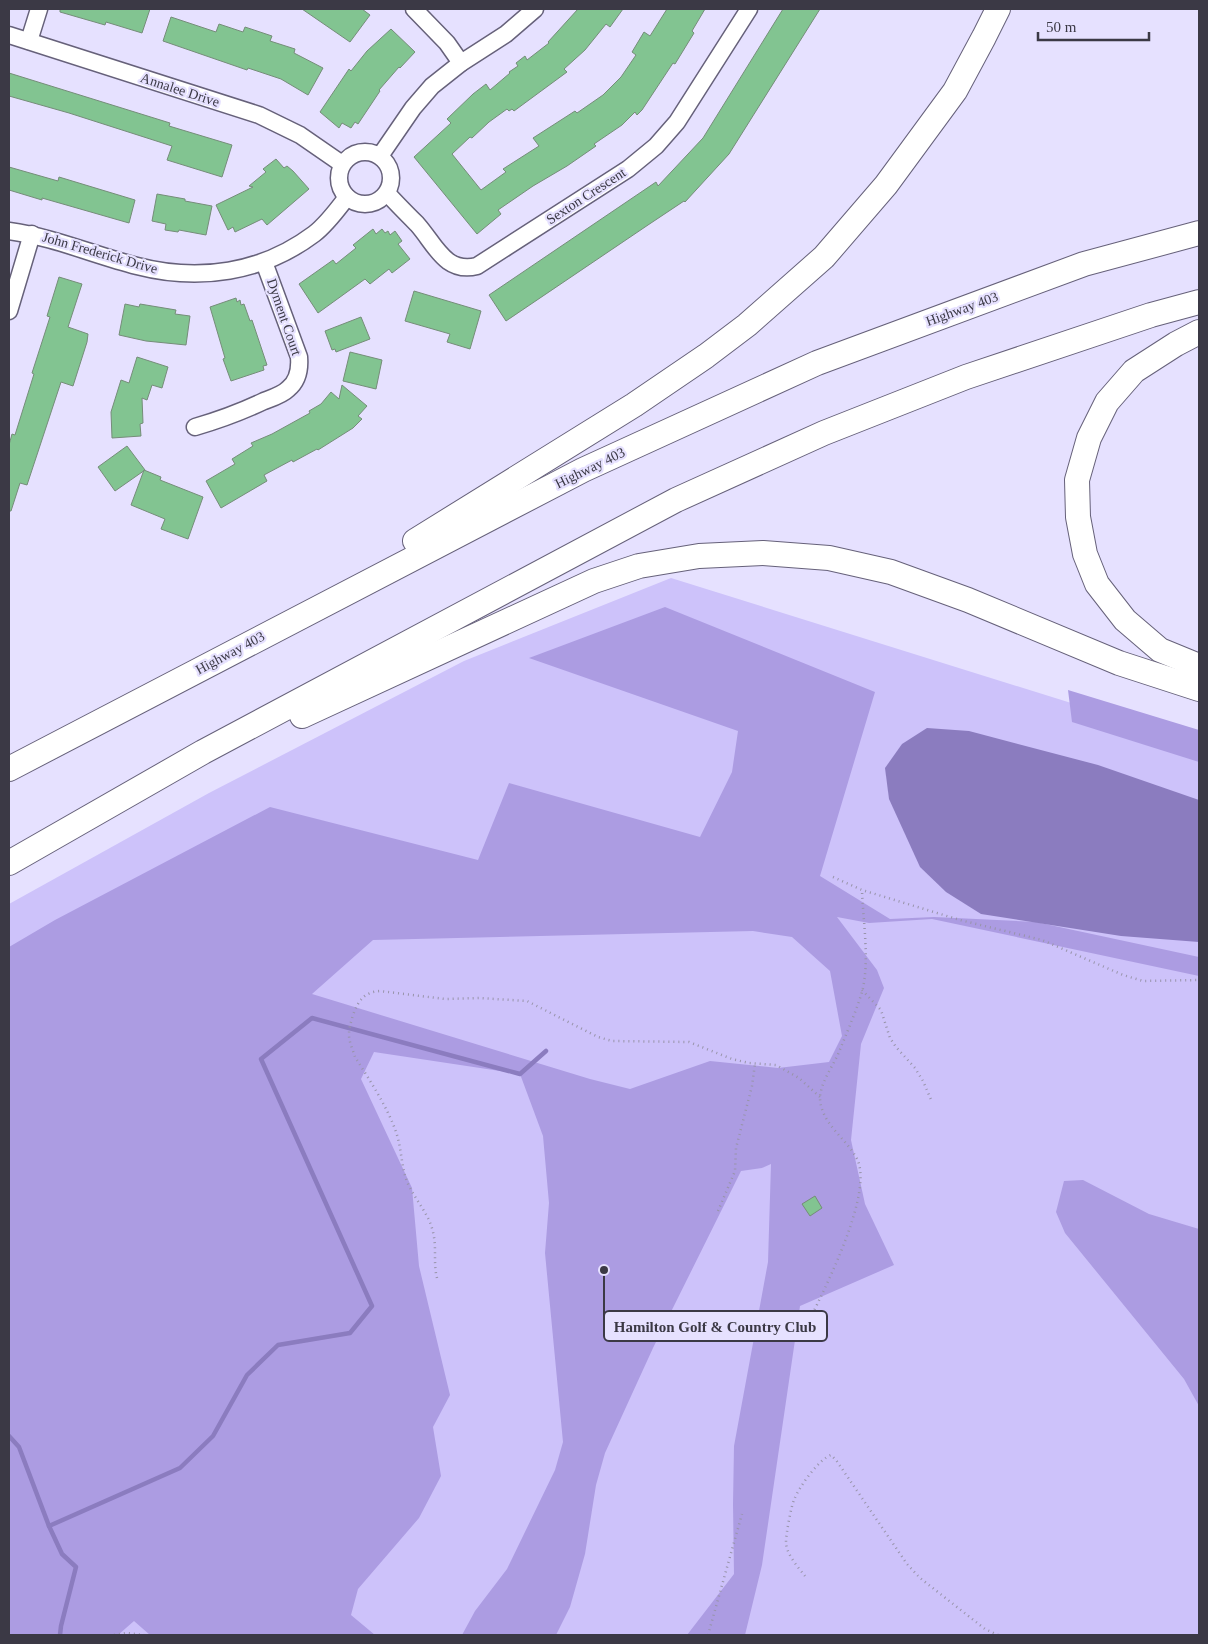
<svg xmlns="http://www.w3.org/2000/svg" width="1208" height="1644" viewBox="0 0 1208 1644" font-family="'Times New Roman',serif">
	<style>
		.green { fill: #cdc2fa }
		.forest { fill: #ac9ce2; fill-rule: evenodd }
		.water { fill: #8b7cbf }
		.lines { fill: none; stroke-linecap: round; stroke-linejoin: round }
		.stream { stroke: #8b7cbf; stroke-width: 4.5 }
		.building { fill: #82c491; stroke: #758d79 }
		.minor-casing { stroke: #66617a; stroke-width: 19 }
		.highway-casing { stroke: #66617a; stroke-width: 26 }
		.path { stroke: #9894aa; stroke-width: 2.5; stroke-dasharray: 1 4; stroke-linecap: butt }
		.minor { stroke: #fff; stroke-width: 16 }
		.highway { stroke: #fff; stroke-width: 24 }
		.labels { text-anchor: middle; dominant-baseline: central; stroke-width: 4.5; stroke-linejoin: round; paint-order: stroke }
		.street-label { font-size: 14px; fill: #3b3945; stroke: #e6e1ff }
		.leader { fill: none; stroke: #3b3945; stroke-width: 2 }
		.callout-dot { fill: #3b3945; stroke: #e6e1ff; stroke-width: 2 }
		.callout { fill: #e6e1ff; stroke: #3b3945; stroke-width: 2 }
		.callout-label { font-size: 15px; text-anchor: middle; font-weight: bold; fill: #3b3945 }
	</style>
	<rect width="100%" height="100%" fill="#e6e1ff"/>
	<!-- green -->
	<path class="green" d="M671,578L1199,743V1635H9V904L209,793L464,661Z"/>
	<!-- forest -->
	<g class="forest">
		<path d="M665,607L875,692L820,876L890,919L934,917L1036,922L1199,957V976L932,919L869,923L837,917L877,970L884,988L861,1044L851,1140L865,1204L894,1265L800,1306L762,1565L745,1635H687L734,1574L733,1504L734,1446L768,1262L771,1164L762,1168L741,1171L653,1348L605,1453L596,1485L585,1554L570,1607L556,1635H462L475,1611L507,1569L555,1470L563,1442L545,1253L549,1203L543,1136L520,1074L374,1052L361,1079L412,1188L419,1266L450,1395L433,1427L441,1476L419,1518L358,1589L351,1615L375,1635H150L134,1621L118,1635H9V947L55,920L270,807L478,860L509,783L700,837L732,772L738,731L529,658ZM753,931L792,937L830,971L842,1036L829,1062L778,1068L710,1061L630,1089L590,1079L312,994L373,940Z"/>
		<path d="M1068,690L1199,730V762L1072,722Z"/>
		<path d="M1083,1180L1149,1214L1199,1229V1406L1184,1379L1065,1233L1056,1212L1064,1181Z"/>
	</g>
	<!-- water -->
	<path class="water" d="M927,728L969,731L1098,765L1199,800V942L1121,936L981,914L946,892L920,867L889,799L885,768L902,744Z"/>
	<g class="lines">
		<!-- stream -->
		<g class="stream">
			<path d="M9,1436L19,1447L49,1526L62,1554L76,1567L61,1626L60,1635"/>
			<path d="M49,1526L180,1468L213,1436L247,1375L278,1345L350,1333L372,1306L261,1059L312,1018L520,1074L546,1051"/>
		</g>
	</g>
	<!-- building -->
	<g class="building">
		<path d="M60,9H150L142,33L106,22L105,25L60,12Z"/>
		<path d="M302,9H362L370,15L350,42Z"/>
		<path d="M578,9H623L610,27L606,24L585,50L564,69L567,72L514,111L512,109L509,111L507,109L489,122L472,138L470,137L452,154L481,190L506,172L503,169L539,146L533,138L575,111L577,113L603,95L621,77L636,55L632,52L644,32L650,36L667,9H705L692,31L694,33L675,64L673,63L642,110L637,115L635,112L622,125L594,144L596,146L567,166L533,186L498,210L501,214L477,234L414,157L451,123L447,119L473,94L486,84L490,90L510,73L509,72L518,66L516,63L525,56L527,60L549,43L548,42Z"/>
		<path d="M783,9H820L729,154L685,202L684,201L648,225L506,321L489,295L656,182L658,186L703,138Z"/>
		<path d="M171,17L216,32L219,24L243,32L245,27L272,36L270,41L295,49L294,53L323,68L308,95L281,79L248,68L247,70L163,41Z"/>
		<path d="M391,29L415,52L400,68L399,67L379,90L380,91L358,124L355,122L351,128L342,123L339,128L320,112L349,69L351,71L367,51Z"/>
		<path d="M9,73L170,123L169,126L232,145L222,177L167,160L172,146L69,113L9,96Z"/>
		<path d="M276,159L284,168L287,166L293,171L309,189L267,225L262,219L235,232L233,227L228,230L216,205L253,187L249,186L266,172L263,169Z"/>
		<path d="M9,167L58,181L59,177L135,200L129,223L42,198V200L9,190Z"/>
		<path d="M157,194L185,199V201L212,206L206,235L179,230L178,232L165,230L166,224L152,221Z"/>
		<path d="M373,229L376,234L382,229L385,233L388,231L390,235L395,231L402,241L398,244L410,259L392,273L389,269L370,284L365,279L318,313L299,284L333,260L336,264L356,248L353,245Z"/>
		<path d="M59,277L82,284L68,327L88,334L87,342L73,386L61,382L27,485L20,483L11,511H9V445L12,434L15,435L34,374L32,373L50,317L47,316Z"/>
		<path d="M414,291L481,311L470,349L447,342L450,334L405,321Z"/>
		<path d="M236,298L237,302L240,300L241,305L244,304L250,321L252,320L267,365L263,366L264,370L231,381L223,359L225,358L210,307Z"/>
		<path d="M125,304L139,307L140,304L176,310L175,314L190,316L186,345L146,341L119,335Z"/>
		<path d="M361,317L370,339L336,352L335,349L332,350L325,331Z"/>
		<path d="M350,352L382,360L376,389L343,381Z"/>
		<path d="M137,357L168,367L162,388L152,385L147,400L142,398L143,423L140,424L141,436L112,438L111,412L121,380L129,383Z"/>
		<path d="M342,385L367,406L358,416L362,419L353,428L318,450L317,449L293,462L292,460L264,475L267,481L221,508L206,481L235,464L232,459L253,446L251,443L272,434L310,413L309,411L321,404L331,392L339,399Z"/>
		<path d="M127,446L145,470L115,491L98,467Z"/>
		<path d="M144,470L161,477L160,480L203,497L188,539L161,529L165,519L131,505Z"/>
		<path d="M815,1196L822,1208L810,1216L802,1204Z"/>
	</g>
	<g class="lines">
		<defs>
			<g id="minor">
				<path d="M414,9L447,43L461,63"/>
				<path d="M9,35L259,115L300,135L342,164"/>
				<path d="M29,41L39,9"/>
				<circle cx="365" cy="178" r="26"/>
				<path d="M380,156L413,108L432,86L461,63L506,34L535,9"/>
				<path d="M387,193C396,203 407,214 417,224C435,244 445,274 477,266L628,169L656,146L677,122L749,9"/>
				<path d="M9,231C53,237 94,255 137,266C199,282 262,273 314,234C327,224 337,210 347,197"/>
				<path d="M9,311L32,234"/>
				<path d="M195,427C219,420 241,412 264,401C272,398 282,395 288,389C298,381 300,369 299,357L264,262"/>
			</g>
			<g id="highway">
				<path d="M1199,332L1176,344L1134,371L1107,402L1089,438L1077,480L1078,517L1085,554L1097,584L1125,620L1160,650L1199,666"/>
				<path d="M415,541L634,405L706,356L747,325L824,257L886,185L955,91L984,37L998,9"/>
				<path d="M302,716L594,581L639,566L699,556L763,553L829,558L891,572L968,600L1119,663L1199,689"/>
				<path d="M9,769L583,470L817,363L1084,264L1199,233"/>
				<path d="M9,863L203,752L676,500L824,433L966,377L1151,315L1199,302"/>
			</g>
		</defs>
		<!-- minor casing -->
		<use href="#minor" class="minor-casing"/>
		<!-- highway casing -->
		<use href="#highway" class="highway-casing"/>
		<!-- path -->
		<g class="path">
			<path d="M833,877L862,890L960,920L1042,940L1123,975L1143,981L1199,980"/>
			<path d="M862,990L881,1010L890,1038L896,1047L915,1068L923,1081L932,1102"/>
			<path d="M718,1211L735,1171L736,1148L752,1086L755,1064"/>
			<path d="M437,1278C433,1263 437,1248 433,1232C429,1214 416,1201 408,1184C401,1168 402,1149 396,1132C388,1108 369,1079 355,1057C353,1050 349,1042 349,1035C349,1028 351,1022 353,1015C358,1001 364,992 380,991L445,999L479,998L527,1001L598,1037L612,1041L689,1042L732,1059L749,1063L776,1065L799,1078L820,1097"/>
			<path d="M799,1341C817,1304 873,1200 858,1161C848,1139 820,1124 820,1097C821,1082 833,1066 839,1052C847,1032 856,1012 862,992C870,961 863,922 862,890"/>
			<path d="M805,1576C798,1567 786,1554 786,1542C786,1534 791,1507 794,1500C799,1487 819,1459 831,1455L836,1460L907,1564L920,1578L985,1629L998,1635"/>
			<path d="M114,1635L127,1633L144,1635"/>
			<path d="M708,1635L742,1514"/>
		</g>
		<!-- minor -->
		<use href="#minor" class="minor"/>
		<!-- highway -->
		<use href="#highway" class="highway"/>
	</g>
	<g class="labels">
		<!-- street labels -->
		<g class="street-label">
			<text transform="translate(180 90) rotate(18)">Annalee Drive</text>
			<text transform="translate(586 196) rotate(-33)">Sexton Crescent</text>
			<text transform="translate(100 253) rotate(16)">John Frederick Drive</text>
			<text transform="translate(962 309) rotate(-20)">Highway 403</text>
			<text transform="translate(284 317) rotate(71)">Dyment Court</text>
			<text transform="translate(590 468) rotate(-26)">Highway 403</text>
			<text transform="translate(230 653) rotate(-28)">Highway 403</text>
		</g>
	</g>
	<!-- callouts -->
	<path class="leader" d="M604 1270L604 1326"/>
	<circle class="callout-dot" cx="604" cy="1270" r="5"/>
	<rect class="callout" x="604" y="1311" width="223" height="30" rx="5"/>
	<g class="callout-label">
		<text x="715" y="1332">Hamilton Golf &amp; Country Club</text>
	</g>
	<!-- border -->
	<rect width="1208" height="1644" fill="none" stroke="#3b3945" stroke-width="20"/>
	<!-- scale -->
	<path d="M1038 32v8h111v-8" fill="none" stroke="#3b3945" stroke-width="2.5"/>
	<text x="1046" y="32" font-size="15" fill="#3b3945" stroke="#e6e1ff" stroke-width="4" paint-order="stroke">50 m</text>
</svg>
